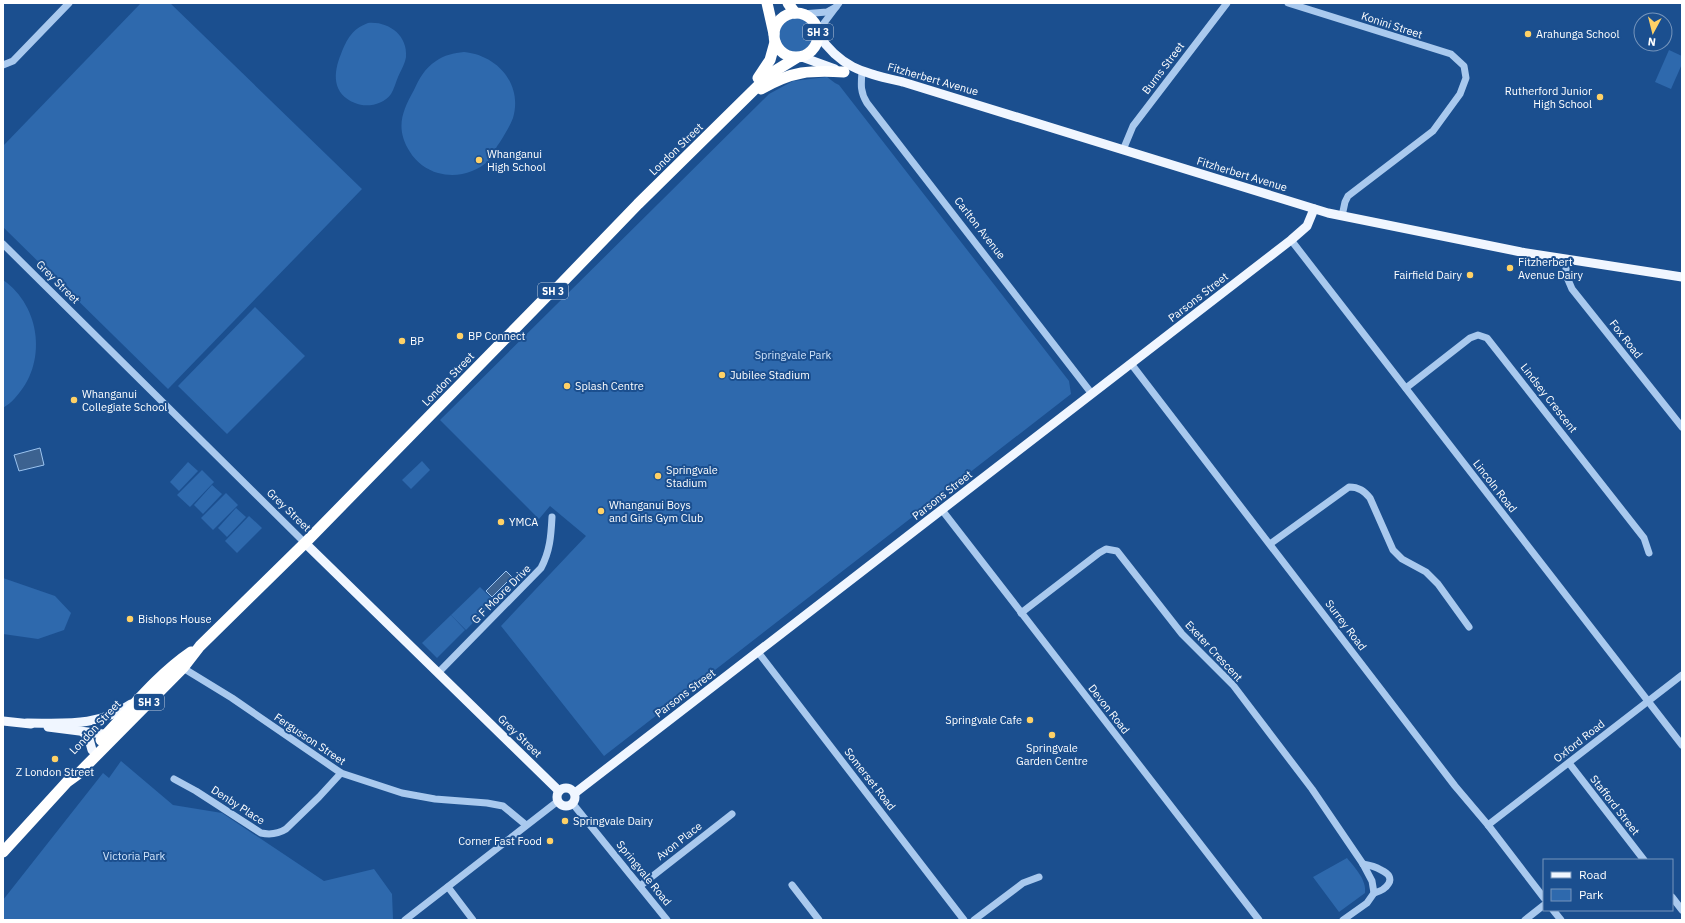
<svg xmlns="http://www.w3.org/2000/svg" width="1685" height="923" viewBox="0 0 1685 923" font-family="'IBM Plex Sans',sans-serif">
	<style>
		.green { fill: #2e69ad }
		.water { fill: #3c6290; stroke: #9cc4f0 }
		.lines { fill: none; stroke-linecap: round; stroke-linejoin: round }
		.minor { stroke: #a9c9ee; stroke-width: 7 }
		.major { stroke: #f0f6ff; stroke-width: 9 }
		.highway { stroke: #fff; stroke-width: 11 }
		.poi-dot { fill: #ffd166; stroke: #1b4f8f; stroke-width: 1.5 }
		.labels { text-anchor: middle; dominant-baseline: central; stroke-width: 4; stroke-linejoin: round; paint-order: stroke }
		.shield { fill: #1b4f8f; stroke: #bbcadd; stroke-width: 1 }
		.shield-label { font-size: 10px; font-weight: bold; fill: #fff }
		.street-label { font-size: 11px; fill: #fff; stroke: #1b4f8f }
		.poi-label { font-size: 11px; fill: #fff; stroke: #1b4f8f; text-anchor: start }
		.park-label { font-size: 11px; fill: #cfe3fa; stroke: #1b4f8f }
	</style>
	<rect width="100%" height="100%" fill="#1b4f8f"/>
	<!-- green -->
	<g class="green">
		<path d="M141,3H170L362,189L168,389L3,227V146Z"/>
		<circle cx="796" cy="35" r="17"/>
		<path d="M368,23C388,21 408,35 406,57C405,64 401,70 398,77C396,82 394,89 391,94C383,105 366,108 355,103C332,94 333,73 341,54C347,39 352,29 368,23Z"/>
		<path d="M1669,50L1682,56V64L1671,89L1655,82Z"/>
		<path d="M464,52C497,55 523,84 513,118C510,126 505,134 500,142C496,147 493,154 489,160C476,173 456,178 438,173C427,170 416,162 410,152C395,129 402,111 414,90C419,79 425,68 436,61C444,55 454,53 464,52Z"/>
		<path d="M827,77L835,83L839,85L1069,381L1071,394L604,756L501,626L586,536L550,506L539,519L440,420L769,94L793,81Z"/>
		<path d="M3,280C41,306 48,364 15,398C12,402 7,405 3,408Z"/>
		<path d="M255,307L305,356L227,434L178,386Z"/>
		<path d="M422,461L430,470L411,489L402,480Z"/>
		<path d="M188,462L198,471L179,491L170,482Z"/>
		<path d="M202,470L214,482L190,507L177,495Z"/>
		<path d="M212,485L222,494L203,514L194,505Z"/>
		<path d="M226,493L238,505L213,530L201,518Z"/>
		<path d="M236,508L246,517L227,537L218,528Z"/>
		<path d="M249,516L262,528L237,553L225,541Z"/>
		<path d="M3,578L55,596L71,613L64,630L38,639L3,634Z"/>
		<path d="M480,587L494,601L466,630L451,615Z"/>
		<path d="M451,615L465,630L437,658L422,643Z"/>
		<path d="M121,761L173,805L222,813L324,881L374,869L392,894L393,919L3,920V900L103,773L109,778Z"/>
		<path d="M1347,858C1355,868 1367,880 1365,893L1339,912L1313,877Z"/>
	</g>
	<!-- water -->
	<g class="water">
		<path d="M40,448L44,465L19,471L14,455Z"/>
		<path d="M506,571L512,577L492,597L486,591Z"/>
	</g>
	<g class="lines">
		<!-- minor -->
		<g class="minor">
			<path d="M1288,3L1451,54L1464,66L1466,78L1460,94L1433,131L1348,196L1345,202L1342,216"/>
			<path d="M802,14L827,12L836,7"/>
			<path d="M818,31L839,3"/>
			<path d="M3,65L13,61L69,3"/>
			<path d="M862,72C861,84 860,92 867,103L1092,394"/>
			<path d="M1123,150L1133,126L1227,3"/>
			<path d="M1291,240L1682,745"/>
			<path d="M3,244L305,543"/>
			<path d="M1566,259V275L1572,289L1682,427"/>
			<path d="M1132,365L1455,786L1488,825L1544,898"/>
			<path d="M1406,388L1470,338L1478,335L1487,338L1644,538L1649,553"/>
			<path d="M942,510L1259,920"/>
			<path d="M1270,544L1349,487C1359,487 1364,491 1370,498L1393,550L1402,559L1426,572L1438,584L1469,627"/>
			<path d="M1021,613L1099,553L1106,549L1117,551L1182,634L1233,685L1312,789L1363,864L1372,881L1374,893L1367,903L1343,920"/>
			<path d="M758,652L964,920"/>
			<path d="M183,668L232,698L341,773L402,793L435,799L487,803L503,806L526,825"/>
			<path d="M438,673L541,568C550,551 551,536 552,517"/>
			<path d="M1569,763L1644,860"/>
			<path d="M174,779L196,791L261,833C270,835 278,834 286,829L319,797L341,773"/>
			<path d="M573,804L667,920"/>
			<path d="M1488,825L1682,675"/>
			<path d="M1363,864C1369,865 1376,867 1381,870C1399,878 1386,890 1374,893"/>
			<path d="M792,885L819,920"/>
			<path d="M640,886L732,814"/>
			<path d="M448,887L473,920"/>
			<path d="M1672,897L1682,910"/>
			<path d="M1553,910L1561,920"/>
			<path d="M405,920L558,801"/>
			<path d="M974,920L1023,883L1039,877"/>
			<path d="M1525,920L1544,905"/>
		</g>
		<!-- major -->
		<g class="major">
			<path d="M818,34C841,69 865,73 903,82L1328,213L1521,252L1682,277"/>
			<path d="M802,57L835,69"/>
			<path d="M305,543L559,791"/>
			<path d="M3,721L31,724"/>
			<path d="M27,723C65,723 98,727 131,704"/>
			<path d="M48,727L111,735"/>
			<path d="M83,732L89,739L92,750"/>
			<circle cx="566" cy="797" r="9"/>
			<path d="M575,793L1291,240L1307,226L1314,209"/>
		</g>
		<!-- highway -->
		<g class="highway">
			<path d="M767,3L774,34"/>
			<path d="M788,3L795,13"/>
			<circle cx="796" cy="35" r="22"/>
			<path d="M758,78L770,60L775,42"/>
			<path d="M761,89C792,71 810,70 844,72"/>
			<path d="M101,740C130,710 156,676 191,652"/>
			<path d="M3,852L67,782L78,774L183,668L200,646L305,543L547,296L556,289L638,204L770,74L796,58"/>
		</g>
	</g>
	<!-- markers -->
	<g class="poi-dot">
		<circle cx="1528" cy="34" r="4"/>
		<circle cx="1600" cy="97" r="4"/>
		<circle cx="479" cy="160" r="4"/>
		<circle cx="1510" cy="268" r="4"/>
		<circle cx="1470" cy="275" r="4"/>
		<circle cx="460" cy="336" r="4"/>
		<circle cx="402" cy="341" r="4"/>
		<circle cx="722" cy="375" r="4"/>
		<circle cx="567" cy="386" r="4"/>
		<circle cx="74" cy="400" r="4"/>
		<circle cx="658" cy="476" r="4"/>
		<circle cx="601" cy="511" r="4"/>
		<circle cx="501" cy="522" r="4"/>
		<circle cx="130" cy="619" r="4"/>
		<circle cx="1030" cy="720" r="4"/>
		<circle cx="1052" cy="735" r="4"/>
		<circle cx="55" cy="759" r="4"/>
		<circle cx="565" cy="821" r="4"/>
		<circle cx="550" cy="841" r="4"/>
	</g>
	<g class="labels">
		<!-- shield labels -->
		<g class="shield">
			<rect x="803" y="24" width="30" height="16" rx="3"/>
			<rect x="538" y="283" width="30" height="16" rx="3"/>
			<rect x="134" y="694" width="30" height="16" rx="3"/>
		</g>
		<g class="shield-label">
			<text x="818" y="32">SH 3</text>
			<text x="553" y="291">SH 3</text>
			<text x="149" y="702">SH 3</text>
		</g>
		<!-- street labels -->
		<g class="street-label">
			<text transform="translate(1392 25) rotate(18)">Konini Street</text>
			<text transform="translate(1163 68) rotate(-53)">Burns Street</text>
			<text transform="translate(933 79) rotate(16)">Fitzherbert Avenue</text>
			<text transform="translate(676 149) rotate(-44)">London Street</text>
			<text transform="translate(1242 174) rotate(17)">Fitzherbert Avenue</text>
			<text transform="translate(980 228) rotate(52)">Carlton Avenue</text>
			<text transform="translate(58 282) rotate(45)">Grey Street</text>
			<text transform="translate(1198 297) rotate(-38)">Parsons Street</text>
			<text transform="translate(1626 339) rotate(52)">Fox Road</text>
			<text transform="translate(448 379) rotate(-46)">London Street</text>
			<text transform="translate(1549 398) rotate(52)">Lindsey Crescent</text>
			<text transform="translate(1495 486) rotate(52)">Lincoln Road</text>
			<text transform="translate(942 495) rotate(-38)">Parsons Street</text>
			<text transform="translate(289 510) rotate(44)">Grey Street</text>
			<text transform="translate(501 594) rotate(-45)">G F Moore Drive</text>
			<text transform="translate(1346 625) rotate(53)">Surrey Road</text>
			<text transform="translate(1214 651) rotate(47)">Exeter Crescent</text>
			<text transform="translate(685 693) rotate(-37)">Parsons Street</text>
			<text transform="translate(1109 709) rotate(52)">Devon Road</text>
			<text transform="translate(95 727) rotate(-47)">London Street</text>
			<text transform="translate(520 736) rotate(44)">Grey Street</text>
			<text transform="translate(310 739) rotate(34)">Fergusson Street</text>
			<text transform="translate(1579 741) rotate(-38)">Oxford Road</text>
			<text transform="translate(870 779) rotate(52)">Somerset Road</text>
			<text transform="translate(238 805) rotate(33)">Denby Place</text>
			<text transform="translate(1615 805) rotate(52)">Stafford Street</text>
			<text transform="translate(679 841) rotate(-38)">Avon Place</text>
			<text transform="translate(644 873) rotate(51)">Springvale Road</text>
		</g>
		<!-- poi labels -->
		<g class="poi-label">
			<text x="1536" y="34">Arahunga School</text>
			<text x="1592" y="91" text-anchor="end">Rutherford Junior<tspan x="1592" dy="13">High School</tspan></text>
			<text x="487" y="154">Whanganui<tspan x="487" dy="13">High School</tspan></text>
			<text x="1518" y="262">Fitzherbert<tspan x="1518" dy="13">Avenue Dairy</tspan></text>
			<text x="1462" y="275" text-anchor="end">Fairfield Dairy</text>
			<text x="468" y="336">BP Connect</text>
			<text x="410" y="341">BP</text>
			<text x="730" y="375">Jubilee Stadium</text>
			<text x="575" y="386">Splash Centre</text>
			<text x="82" y="394">Whanganui<tspan x="82" dy="13">Collegiate School</tspan></text>
			<text x="666" y="470">Springvale<tspan x="666" dy="13">Stadium</tspan></text>
			<text x="609" y="505">Whanganui Boys<tspan x="609" dy="13">and Girls Gym Club</tspan></text>
			<text x="509" y="522">YMCA</text>
			<text x="138" y="619">Bishops House</text>
			<text x="1022" y="720" text-anchor="end">Springvale Cafe</text>
			<text x="1052" y="748" text-anchor="middle">Springvale<tspan x="1052" dy="13">Garden Centre</tspan></text>
			<text x="55" y="772" text-anchor="middle">Z London Street</text>
			<text x="573" y="821">Springvale Dairy</text>
			<text x="542" y="841" text-anchor="end">Corner Fast Food</text>
		</g>
		<!-- park labels -->
		<g class="park-label">
			<text x="793" y="355">Springvale Park</text>
			<text x="134" y="856">Victoria Park</text>
		</g>
	</g>
	<!-- border -->
	<rect width="1685" height="923" fill="none" stroke="#ffffff" stroke-width="8"/>
	<!-- legend -->
	<rect x="1543" y="859" width="130" height="52" fill="#1b4f8f" stroke="#7695bc"/>
	<rect x="1551" y="872" width="20" height="6" fill="#f0f6ff" stroke="#7695bc"/>
	<text x="1579" y="879" font-size="12" fill="#ffffff">Road</text>
	<rect x="1551" y="889" width="20" height="12" fill="#2e69ad" stroke="#7695bc"/>
	<text x="1579" y="899" font-size="12" fill="#ffffff">Park</text>
	<!-- north arrow -->
	<g transform="translate(1653 32) rotate(187)"><circle r="19" fill="#1b4f8f" stroke="#7695bc"/>
	<path d="M0-3L7 15L0 10L-7 15Z" fill="#ffd166"/>
	<text y="-6" font-size="11" font-weight="bold" text-anchor="middle" fill="#ffffff">N</text>
	</g>
</svg>
